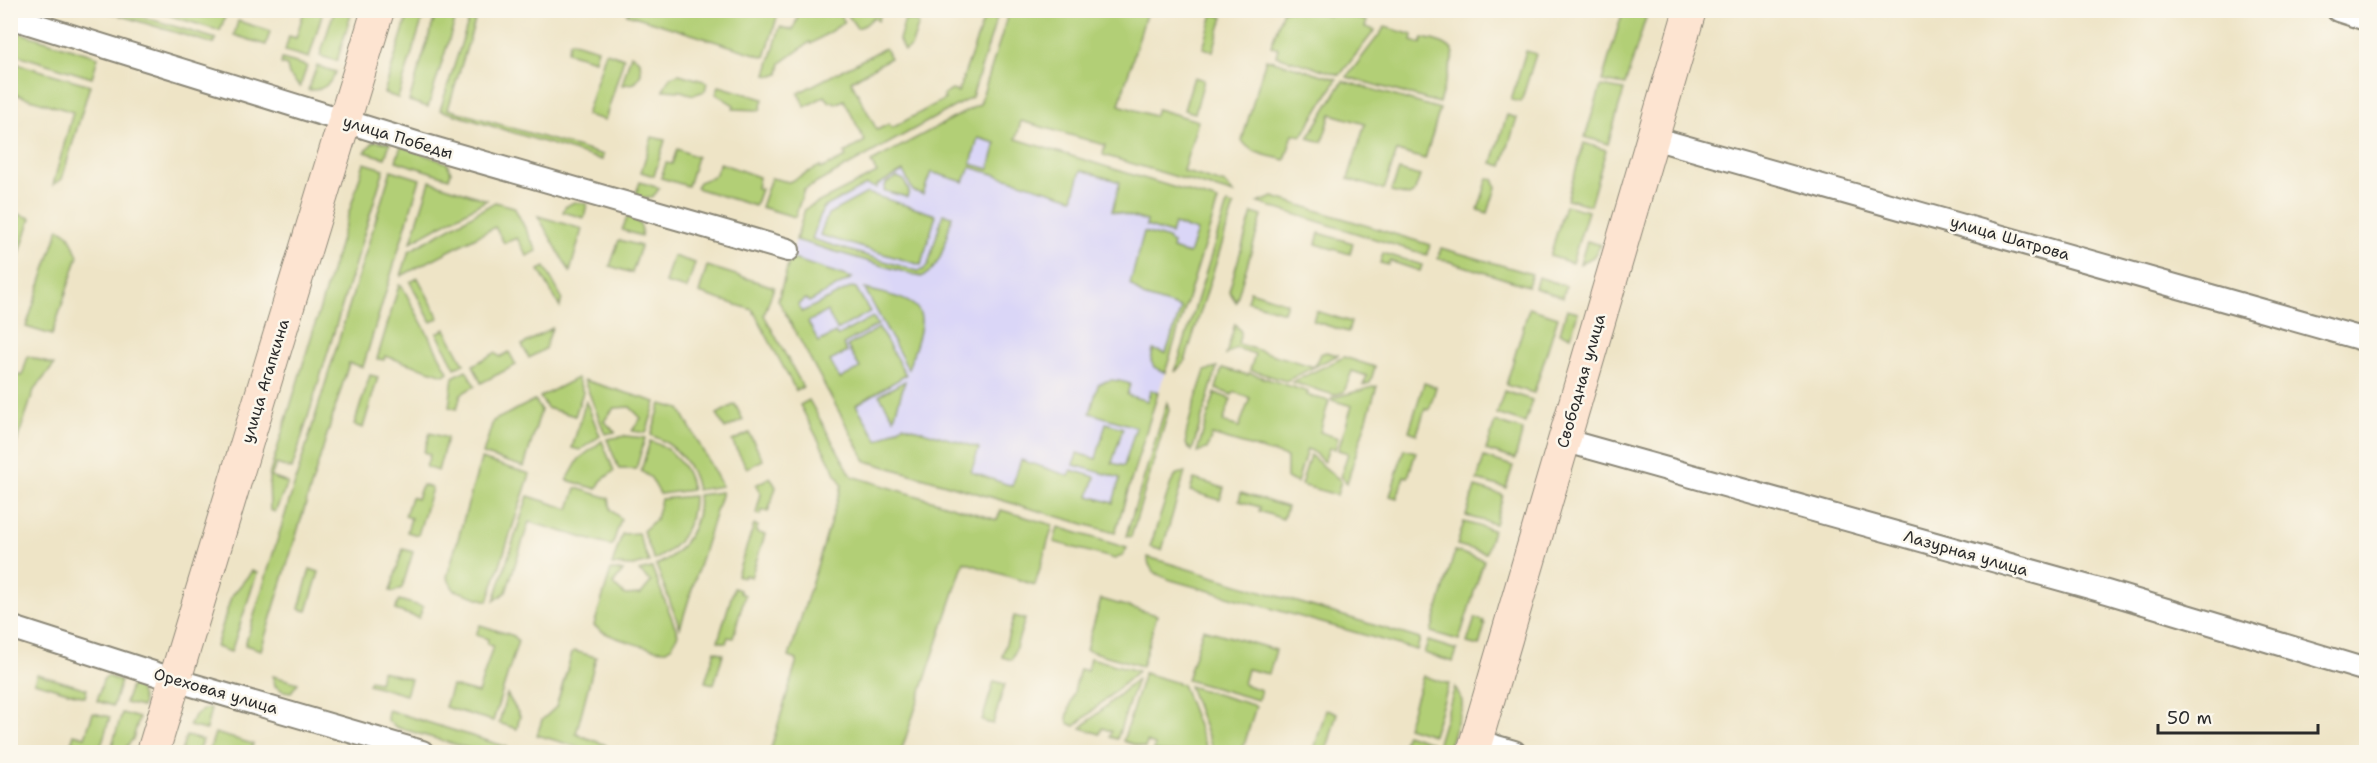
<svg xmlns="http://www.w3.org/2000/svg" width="2377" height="763" viewBox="0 0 2377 763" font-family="'Shantell Sans',sans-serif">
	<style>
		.built { fill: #dad6f7 }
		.green { fill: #b2cf76; stroke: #6e7d50; stroke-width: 1.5; fill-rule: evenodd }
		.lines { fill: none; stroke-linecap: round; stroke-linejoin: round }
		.minor-casing { stroke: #8c8878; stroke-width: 26 }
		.secondary-casing { stroke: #8c8878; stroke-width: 34 }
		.minor { stroke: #fff; stroke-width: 22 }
		.secondary { stroke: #fde4d1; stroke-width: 32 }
		.labels { text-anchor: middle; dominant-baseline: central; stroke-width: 5; stroke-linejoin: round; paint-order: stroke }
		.street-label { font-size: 16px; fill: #2b2b2b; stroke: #fbf7ec }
	</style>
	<rect width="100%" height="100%" fill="#fbf7ec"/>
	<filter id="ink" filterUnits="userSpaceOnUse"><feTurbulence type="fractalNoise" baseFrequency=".0167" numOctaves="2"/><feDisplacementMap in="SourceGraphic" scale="12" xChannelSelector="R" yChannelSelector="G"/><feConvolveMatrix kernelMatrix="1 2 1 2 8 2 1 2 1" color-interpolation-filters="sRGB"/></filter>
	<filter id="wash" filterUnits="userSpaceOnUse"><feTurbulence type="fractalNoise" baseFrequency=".008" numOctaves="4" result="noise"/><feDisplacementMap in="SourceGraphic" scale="24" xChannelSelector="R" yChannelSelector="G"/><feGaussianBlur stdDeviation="1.35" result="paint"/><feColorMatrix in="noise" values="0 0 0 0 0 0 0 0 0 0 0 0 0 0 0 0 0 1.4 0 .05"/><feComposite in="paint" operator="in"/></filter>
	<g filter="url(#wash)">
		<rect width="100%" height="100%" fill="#eee4c6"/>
		<!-- built -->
		<path class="built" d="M968,125L1218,201L1115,533L866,461L778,300L805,209Z"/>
		<!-- green -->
		<g class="green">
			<path d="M437,10L458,11L428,107L409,101Z"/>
			<path d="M472,10L478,11L448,109L603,155L602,160L440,110Z"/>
			<path d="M987,10L999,11L972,97L804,190L795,217L761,207L771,178L789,182L820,166L821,169L846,157L844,153L865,141L844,100L835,104L833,101L830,103L825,96L805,107L798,93L885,48L890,58L851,81L877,130L889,124L892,128L945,99L943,95L952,90L958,92Z"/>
			<path d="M1283,10L1320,11V13L1329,16L1331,11H1333L1367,21L1365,27L1375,30L1340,75L1276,56L1278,48L1271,46Z"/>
			<path d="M105,11H124L216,39L214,44Z"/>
			<path d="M155,11H227L220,31Z"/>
			<path d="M304,11H323L309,58L285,51L289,36L296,38Z"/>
			<path d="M334,11H352L337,61L320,56Z"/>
			<path d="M409,11H425L398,98L384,93Z"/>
			<path d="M630,11V10L779,11L765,57L627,14Z"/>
			<path d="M785,11H837L845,22L811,44L810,42L781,63L779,74L774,76L766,75L780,27L793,30L798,16Z"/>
			<path d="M845,11H882L878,21L874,17L865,25L857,28Z"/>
			<path d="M1009,11H1147L1119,105L1154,116L1157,109L1198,121L1183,171L1225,184L1234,194L1103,155L1105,145L1021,121L1016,139L1218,201L1165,373L1154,367L1151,361L1153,350L1166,353L1181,308L1143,296L1130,284L1144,232L1169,239V241L1173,243L1172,249L1189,254L1197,231L1174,224L1171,234L1146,226L1147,221L1112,211L1120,182L1081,170L1073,198L970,167L964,182L931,172L923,194L913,191L903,171L877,185V188L866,185L823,208L812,239L917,271L923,270L928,265L943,214L952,216C946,236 943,269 921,277L796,240L805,209L877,173L871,162L980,104ZM978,138L996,143L989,169L971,164Z"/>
			<path d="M1623,11H1648L1625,85L1602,81Z"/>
			<path d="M1213,14L1223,17L1213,51L1203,48Z"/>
			<path d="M905,19L919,23L911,47L904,51L899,40Z"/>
			<path d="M238,21L270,31L266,45L234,35Z"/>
			<path d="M1385,27L1413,35L1412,41L1421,44L1423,38C1434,41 1448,42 1454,53L1439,103L1347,77Z"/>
			<path d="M11,30L98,57L92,78L11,53Z"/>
			<path d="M570,41L598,49L595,60L567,52Z"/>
			<path d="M1526,51L1536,54L1521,102L1511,100Z"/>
			<path d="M606,52L624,58L605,120L586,115Z"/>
			<path d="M631,54L640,61L641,74L635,83L622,85Z"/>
			<path d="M282,59L307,66L300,87L289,75L287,66L281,64Z"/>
			<path d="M1266,59L1337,79L1302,136L1293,134L1285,160C1271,156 1249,154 1242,140Z"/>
			<path d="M11,62L90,85L62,179L53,185L73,112L11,93Z"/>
			<path d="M317,66L336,72C331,84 322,91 308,90Z"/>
			<path d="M679,74L707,82L705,91L693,95L681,91L663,90L670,77Z"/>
			<path d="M1194,77L1204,80L1195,113L1184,110Z"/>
			<path d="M1343,81L1440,109L1425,159L1397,151L1384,190L1348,179L1365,124L1331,114L1322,142L1308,138Z"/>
			<path d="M719,86L763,99L760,110L733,109L734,105L716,94Z"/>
			<path d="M1601,86L1624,90L1608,144L1585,137Z"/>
			<path d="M1507,115L1517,118L1502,166L1492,163Z"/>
			<path d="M652,137L665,140L654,176L641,172Z"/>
			<path d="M374,141L390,143L385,158L365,152Z"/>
			<path d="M1584,143L1606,150L1590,205L1567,199Z"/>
			<path d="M401,146L447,163L451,172L449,178L396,161Z"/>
			<path d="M677,149L697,157L688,186L661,178L666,163L672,164Z"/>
			<path d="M364,163L384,169L292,469L276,464L271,477L288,483L275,512L270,510L269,476Z"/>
			<path d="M720,163L759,177L757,188L761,189L755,206L696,188L699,182L715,176Z"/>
			<path d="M391,170L420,179L363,367L349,363L261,650L245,645Z"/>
			<path d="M1399,170L1420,176L1414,193L1409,196L1391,192Z"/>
			<path d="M897,177L904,180L909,191L907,197L884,191L886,183Z"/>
			<path d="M1488,178L1493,179L1496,187L1488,213L1478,210Z"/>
			<path d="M430,181L487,200L411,242Z"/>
			<path d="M640,182L659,188C654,199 646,200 635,196Z"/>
			<path d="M867,193L936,215L921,265L820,235L828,214Z"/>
			<path d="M1273,197L1430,245L1427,255L1258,203Z"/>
			<path d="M495,202L514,207L537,251L527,256L517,238L504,243L495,227L401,276L409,251Z"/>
			<path d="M574,202L587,204L584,218L563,212L565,207Z"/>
			<path d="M1227,204L1234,206L1185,361L1175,372Z"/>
			<path d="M1565,205L1588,211L1572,263L1550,256Z"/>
			<path d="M11,212L31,218L11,280L10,212Z"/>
			<path d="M1252,213L1262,216L1236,302L1229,291Z"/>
			<path d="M538,216L582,229L570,272Z"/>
			<path d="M627,217C637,218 644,225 641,236L622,230Z"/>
			<path d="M59,228L69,235L78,256L52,335L26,327Z"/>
			<path d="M1319,233L1353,243L1350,254L1316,244Z"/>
			<path d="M619,240L641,246L632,273L610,266Z"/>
			<path d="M1587,241L1601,245L1593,257L1580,264Z"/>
			<path d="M1441,248L1532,274L1528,286L1438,258Z"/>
			<path d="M1383,253L1422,265L1420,271L1390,261L1388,265L1380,263Z"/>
			<path d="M673,256L695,263L687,289L665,283Z"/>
			<path d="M790,258L852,278L809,302L806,299L798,304L802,312L852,287L856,288L870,312L837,330L827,311L808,322L819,342L835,333L837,336L873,317L878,325L843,344L847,352L830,361L840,379L860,368L847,346L879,328L906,375L856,405L878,441L903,425L979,448L971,472L1012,486L1021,460L1069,476L1071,470L1095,477L1089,496L1113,503L1120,478L1074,465L1077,453L1096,459L1106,423L1123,428L1112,463L1124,466L1136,427L1090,413L1098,385C1109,378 1118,380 1130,384L1127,395L1147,401L1151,390L1158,393L1115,533L866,461L778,300Z"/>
			<path d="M707,266L774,287L764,315L803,387L796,391L753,310L699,293Z"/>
			<path d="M545,267L562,298L560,307L539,270Z"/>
			<path d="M1538,277L1566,286L1563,297L1535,288Z"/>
			<path d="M418,278L439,318L431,322L410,282Z"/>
			<path d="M399,285L402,286L448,372L444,375L385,356L384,360L377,359Z"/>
			<path d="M865,289C930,304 930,307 908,369Z"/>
			<path d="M1250,291L1287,303L1284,312L1247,301Z"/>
			<path d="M1529,308L1558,317L1534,393L1506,385Z"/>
			<path d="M1567,309L1578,312L1571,336L1560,333Z"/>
			<path d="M1316,311L1351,322L1348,332L1313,321Z"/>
			<path d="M1235,324L1241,332L1238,344L1314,367L1320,354L1326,352L1338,355L1286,381L1250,370L1255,354L1236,348L1226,355Z"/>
			<path d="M552,328L545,349L529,358L522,345Z"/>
			<path d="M445,329L464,364L455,368L437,333Z"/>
			<path d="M509,352L516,365L481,383L473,365L495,353L500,357Z"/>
			<path d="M28,356L54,365L34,390L13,454L10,453L11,373L22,376Z"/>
			<path d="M1344,357L1375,367L1370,383L1363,385L1367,376L1352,371L1344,392L1334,395L1292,382Z"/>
			<path d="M1217,367L1192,451C1189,448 1187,447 1186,443C1183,433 1201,384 1205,371Z"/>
			<path d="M1222,368L1248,375L1249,373L1308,392L1307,395L1329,401L1320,432L1338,438L1335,449L1329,448L1324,462L1312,451L1307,449L1297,483L1287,478V457L1212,435L1207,449L1197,452L1215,393L1231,399L1223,422L1239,427L1250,398L1234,392L1232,395L1216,389Z"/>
			<path d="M466,370L475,386L461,394L457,409L449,407L453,377Z"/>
			<path d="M370,375L378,377L363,428L354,425Z"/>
			<path d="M577,378L583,392L575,416L547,408L540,397Z"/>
			<path d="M584,380L656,402L646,433L632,431L641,418L630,407L614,408L604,421L615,432L605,434Z"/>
			<path d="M905,381L894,418L879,395Z"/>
			<path d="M1424,383L1436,387L1429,410L1425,409L1417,434L1409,431Z"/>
			<path d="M1377,386L1347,483L1341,476L1348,453L1338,450L1352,406L1331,400L1332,398Z"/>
			<path d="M1504,391L1532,400L1525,423L1497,414Z"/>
			<path d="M535,400L541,410L524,467L483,454L493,421Z"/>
			<path d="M809,400L852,476L997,520L1001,510L1053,525L1035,585L964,562L901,752H770L797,660L789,657L842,485L800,405Z"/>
			<path d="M586,401L600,436L580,450L572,448Z"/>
			<path d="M1167,402L1169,410L1131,537L1126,536Z"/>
			<path d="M661,404L680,409L722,486L697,490C692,463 676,445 651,435Z"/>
			<path d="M735,404L743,420L725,429L717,414Z"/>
			<path d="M1495,422L1523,430L1515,459L1486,450Z"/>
			<path d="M430,433L447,438L438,471L426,467L430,455L424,452Z"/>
			<path d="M749,433L763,460L747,468L732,441Z"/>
			<path d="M625,436L645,438L636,469H619L607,439Z"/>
			<path d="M602,441L614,471L601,481L597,489L567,480L579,459Z"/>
			<path d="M650,441C673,448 688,467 692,490L660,494L651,478L641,471Z"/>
			<path d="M1404,449L1416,452L1408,477L1404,476L1397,498L1390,496Z"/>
			<path d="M1310,455L1341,481L1337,495L1301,485Z"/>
			<path d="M1484,457L1513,466L1506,488L1477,480Z"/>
			<path d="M481,459L530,474L488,601L454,590L447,577Z"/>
			<path d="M1185,472L1162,550L1150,547L1171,483L1177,474Z"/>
			<path d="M770,477L776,487L768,512L762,510L760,515L756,514L761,494L756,485Z"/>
			<path d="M1194,479L1224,488L1220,500L1190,491Z"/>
			<path d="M422,485L432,488L418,535L407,532L411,518L405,516L411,497L417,499Z"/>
			<path d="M1475,487L1503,495L1495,524L1466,516Z"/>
			<path d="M576,488L609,498L611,510L621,519L612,546L529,522L506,592L494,601L528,496L569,509Z"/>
			<path d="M722,492L680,628L656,565C683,554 702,524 698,495Z"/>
			<path d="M1241,493L1287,507L1283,519L1259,511L1260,507L1239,501Z"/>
			<path d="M693,496C693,525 681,547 654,560L643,531L656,519L661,499Z"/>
			<path d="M1464,522L1493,530L1486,553L1457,545Z"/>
			<path d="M754,525L758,526L756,532L765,535L751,577L745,575L744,578L737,575Z"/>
			<path d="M1058,527L1127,548L1123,555L1115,559L1054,542Z"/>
			<path d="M638,533L649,562L633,566L612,565L622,534Z"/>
			<path d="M403,549L413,552L402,588L394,592L390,591Z"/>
			<path d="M1455,551L1484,560L1459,640L1431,632Z"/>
			<path d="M1148,557L1420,639L1417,650L1171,580C1160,576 1147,571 1148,557Z"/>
			<path d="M652,568L678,634L672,646L666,650C652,650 602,636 594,625L611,570L623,571L613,584L625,595L641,594L651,582L639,571Z"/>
			<path d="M310,569L319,572L307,611L299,609Z"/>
			<path d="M252,571L257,573L231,652L216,647L231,597Z"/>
			<path d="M734,588L740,590V593L745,595L733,638L728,637L726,643L718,641Z"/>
			<path d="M1101,599L1157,615L1142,666L1086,650Z"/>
			<path d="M399,600L423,607L419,618L395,610Z"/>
			<path d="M1014,616L1025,619L1012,660L1002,657Z"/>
			<path d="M1475,618L1484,621L1483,624L1485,625L1479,646L1467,643Z"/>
			<path d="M480,625L514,636L518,641L493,721L445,707L452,686L478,693L493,646L487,644L488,639L476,635Z"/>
			<path d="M1203,629L1276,650L1269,674L1247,669L1243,684L1261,690L1258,700L1187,680Z"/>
			<path d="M1428,641L1457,650L1453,662L1424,653Z"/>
			<path d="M574,651L596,657L576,734L606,745L604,752H595L537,735L542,720L556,707L572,653Z"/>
			<path d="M715,651L723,654L714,684L705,682Z"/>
			<path d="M1090,658L1138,671L1075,726L1068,723L1067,718L1080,669L1087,671Z"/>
			<path d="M382,671L411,679L406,695L368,684L370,680L379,682Z"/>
			<path d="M1144,673L1182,684L1208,752H1161L1154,750L1155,745L1147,742L1145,748L1123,741Z"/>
			<path d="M37,674L87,689L85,697L34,682Z"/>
			<path d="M107,676L121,681L113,706L97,701L103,680Z"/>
			<path d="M273,676L298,683L291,692L283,691L275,686Z"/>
			<path d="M1423,676L1449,684L1433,735L1407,727Z"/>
			<path d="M1137,679L1117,739L1110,737L1111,731L1102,728L1100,734L1081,728Z"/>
			<path d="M994,681L1005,684L993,724L982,721Z"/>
			<path d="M132,683L139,688L143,702L142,707L125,703Z"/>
			<path d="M1189,686L1256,706L1242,752H1214Z"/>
			<path d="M1455,687L1462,701V707L1447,752L1436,749Z"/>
			<path d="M507,694L520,716L517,729L499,723Z"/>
			<path d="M211,708L206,730L189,726C193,716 200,709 211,708Z"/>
			<path d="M388,710L507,747L503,752H481L396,727L387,720Z"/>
			<path d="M1326,710L1337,713L1326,752H1313Z"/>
			<path d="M93,713L110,717L99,752H60L61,748L69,750L74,734L85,737Z"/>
			<path d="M122,713L139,718L133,739L122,752H110Z"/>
			<path d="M215,733L253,744L251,752H209Z"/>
			<path d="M1406,734L1431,742L1428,752H1400Z"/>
			<path d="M186,736L202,740L198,752H181Z"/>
		</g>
	</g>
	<g filter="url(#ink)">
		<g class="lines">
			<defs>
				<g id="minor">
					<path d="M2338,10L2366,19"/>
					<path d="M10,17L419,144L788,250"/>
					<path d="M1653,138L2366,340"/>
					<path d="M1563,440L2107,592L2366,670"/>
					<path d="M10,627L175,680L422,752"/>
					<path d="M1476,741L1514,752"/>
				</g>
				<g id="secondary">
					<path d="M153,752L378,10"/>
					<path d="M1473,752L1690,10"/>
				</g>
			</defs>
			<!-- minor casing -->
			<use href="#minor" class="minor-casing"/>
			<!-- secondary casing -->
			<use href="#secondary" class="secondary-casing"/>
			<!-- minor -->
			<use href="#minor" class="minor"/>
			<!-- secondary -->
			<use href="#secondary" class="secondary"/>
		</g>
	</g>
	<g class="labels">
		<!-- street labels -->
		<g class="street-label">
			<text transform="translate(398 137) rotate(17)">улица Победы</text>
			<text transform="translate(2010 238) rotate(16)">улица Шатрова</text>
			<text transform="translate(265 381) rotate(-73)">улица Агапкина</text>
			<text transform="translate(1581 381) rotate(-74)">Свободная улица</text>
			<text transform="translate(1966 553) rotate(16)">Лазурная улица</text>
			<text transform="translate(216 691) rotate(16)">Ореховая улица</text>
		</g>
	</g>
	<!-- margin -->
	<rect width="2377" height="763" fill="none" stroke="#fbf7ec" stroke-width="36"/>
	<!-- scale -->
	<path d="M2158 724v9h160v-9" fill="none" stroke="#2b2b2b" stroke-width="3"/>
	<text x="2167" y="724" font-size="18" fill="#2b2b2b" stroke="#fbf7ec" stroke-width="4.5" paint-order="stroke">50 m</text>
</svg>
